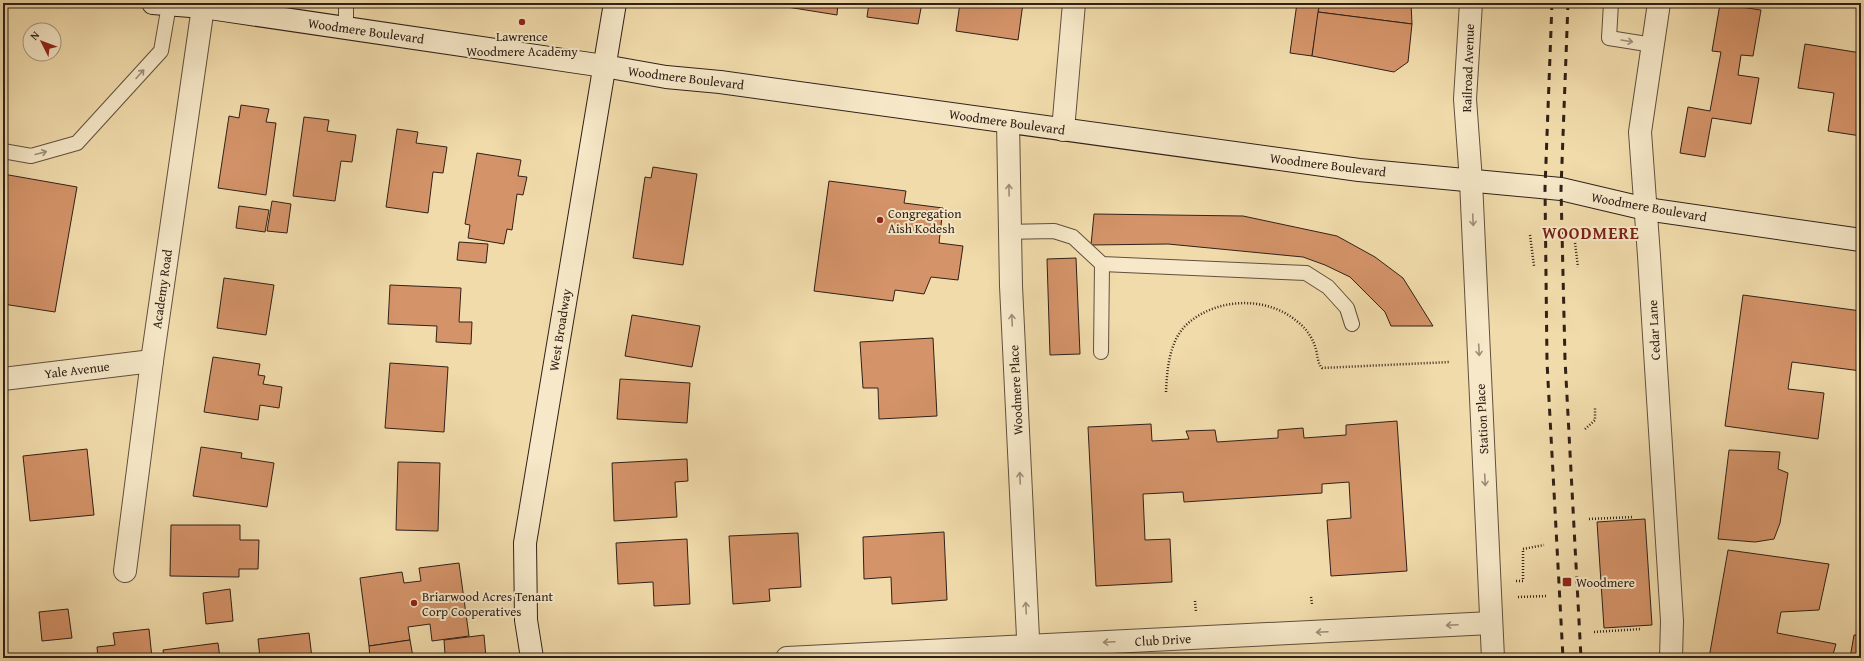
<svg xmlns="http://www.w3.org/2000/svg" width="1864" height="661" viewBox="0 0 1864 661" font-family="'Gentium Book Plus',serif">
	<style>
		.building { fill: #d49369; stroke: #302118 }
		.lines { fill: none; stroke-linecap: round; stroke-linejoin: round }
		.lane-casing { stroke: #60503d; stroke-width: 16 }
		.street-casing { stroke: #60503d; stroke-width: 24 }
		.secondary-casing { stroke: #302118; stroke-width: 24 }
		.path { stroke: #302118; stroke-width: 2.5; stroke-dasharray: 1 2; stroke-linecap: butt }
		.lane { stroke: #f6e8c8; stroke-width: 14 }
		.street { stroke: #f6e8c8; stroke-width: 22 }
		.secondary { stroke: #f6e8c8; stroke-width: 22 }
		.rail { stroke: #302118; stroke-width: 3; stroke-dasharray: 7 7; stroke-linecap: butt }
		.oneway { stroke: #9d8e79 }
		.poi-dot { fill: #8f2418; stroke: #f6e8c8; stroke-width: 1.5 }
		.labels { text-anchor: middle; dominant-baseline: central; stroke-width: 4; stroke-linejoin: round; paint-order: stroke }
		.street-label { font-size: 13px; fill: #302118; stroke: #f6e8c8 }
		.poi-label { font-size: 13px; fill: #302118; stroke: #f6e8c8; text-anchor: start }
		.district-label { font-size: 17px; font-weight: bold; letter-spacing: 1px; fill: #7a1f14; stroke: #f6e8c8 }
	</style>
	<rect width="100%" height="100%" fill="#f1dbab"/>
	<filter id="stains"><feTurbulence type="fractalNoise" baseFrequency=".005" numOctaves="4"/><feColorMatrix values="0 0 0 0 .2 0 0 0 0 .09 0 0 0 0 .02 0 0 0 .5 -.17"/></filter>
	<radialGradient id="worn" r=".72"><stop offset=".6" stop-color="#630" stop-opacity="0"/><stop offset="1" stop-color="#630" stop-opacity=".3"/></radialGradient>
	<!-- building -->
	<g class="building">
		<path d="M781,3H838L837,15L781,6Z"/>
		<path d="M869,3H922L918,24L867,17Z"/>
		<path d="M960,3H1023L1018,40L956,31Z"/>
		<path d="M1297,3H1320L1312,56L1290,53Z"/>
		<path d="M1320,3H1411L1412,24L1318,12Z"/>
		<path d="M1720,4L1761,10L1753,56L1741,55L1738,75L1759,78L1751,124L1712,118L1705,157L1680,153L1688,107L1710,111L1721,52L1712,51Z"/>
		<path d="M1318,12L1412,24L1408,62L1394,72L1312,56Z"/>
		<path d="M1805,44L1861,53V136L1828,131L1834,93L1798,88Z"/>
		<path d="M241,105L269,109L266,122L276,123L266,195L218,188L229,116L239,118Z"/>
		<path d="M304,117L329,120L327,131L356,135L352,162L341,161L335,201L293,196Z"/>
		<path d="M397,129L418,132L416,143L447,147L443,173L433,172L428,213L386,207Z"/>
		<path d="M477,153L521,160L518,176L527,177L523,195L517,194L512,230L507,229L504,244L468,238L470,225L465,224Z"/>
		<path d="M653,167L697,174L683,265L633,258L645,177L651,178Z"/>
		<path d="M3,174L77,187L55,312L3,304Z"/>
		<path d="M829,181L906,191L904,203L943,208L939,243L963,246L958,280L931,277L924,294L895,290L893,301L814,291Z"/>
		<path d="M272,201L291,204L287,233L267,231Z"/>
		<path d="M239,206L269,210L265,232L236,228Z"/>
		<path d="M1094,214L1243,216L1337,236L1375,257L1403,278L1433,326H1391L1385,312L1350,277L1325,265L1303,257L1168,244L1091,245Z"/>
		<path d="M459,242L488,244L486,263L457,260Z"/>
		<path d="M1076,258L1080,354L1050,355L1047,259Z"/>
		<path d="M224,278L274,285L266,335L217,328Z"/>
		<path d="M390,285L461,288L459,322H472L471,344L436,342L437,326L388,324Z"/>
		<path d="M1743,295L1861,311V371L1792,362L1788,389L1824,393L1818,439L1725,426Z"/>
		<path d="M632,315L700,326L692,367L625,356Z"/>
		<path d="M933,338L937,416L879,419L878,388H863L860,342Z"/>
		<path d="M213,357L260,364L258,375L265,376L263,384L282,387L279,408L260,405L258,420L204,412Z"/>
		<path d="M390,363L448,367L444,432L385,428Z"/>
		<path d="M620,379L690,383L687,423L617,419Z"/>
		<path d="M1397,421L1407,571L1331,576L1327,520L1351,518L1349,482L1322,484V493L1184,502L1183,492L1143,494L1145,540L1170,539L1172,582L1096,586L1088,427L1151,424L1152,441L1189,439L1186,431L1215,430L1217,442L1278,438V430L1303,428L1304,438L1346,435V425Z"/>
		<path d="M201,447L242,453L241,458L274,463L267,507L193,496Z"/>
		<path d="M87,449L94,515L30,521L23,456Z"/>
		<path d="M1729,450L1780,452L1778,469L1788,473L1780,523L1774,539L1755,542L1718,539Z"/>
		<path d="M687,459L688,481L675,482L677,517L614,521L612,463Z"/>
		<path d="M398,462L440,463L438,531L396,530Z"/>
		<path d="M1645,519L1652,625L1604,628L1597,522Z"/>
		<path d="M171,525H240V540H259L258,569H239V577L170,576Z"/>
		<path d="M944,532L947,600L892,604L891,577L864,579L863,537Z"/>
		<path d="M798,533L801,587L769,589L770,601L733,604L729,536Z"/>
		<path d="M687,539L690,604L654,606L653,582L618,584L616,543Z"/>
		<path d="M1728,550L1829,564L1819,610L1781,612L1777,633L1836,644L1832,658H1709Z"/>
		<path d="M459,563L469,636L432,641L430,624L408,627L410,640L369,646L360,578L402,572L404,583L421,581L419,568Z"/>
		<path d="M230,589L233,621L206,624L203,593Z"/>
		<path d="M68,609L72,638L42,641L39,612Z"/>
		<path d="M1860,614L1861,658H1850L1854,635H1857Z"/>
		<path d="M149,629L152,658H98L97,647L115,645L113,633Z"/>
		<path d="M309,633L312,658H260L258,639Z"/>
		<path d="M484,635L486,658H370L369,646L410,640L413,657L445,654L444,640Z"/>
		<path d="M218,643L220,658H164L163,650Z"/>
		<path d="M58,655V658H35Z"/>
	</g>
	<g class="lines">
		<defs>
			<g id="lane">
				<path d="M1611,3L1609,38L1653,45"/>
				<path d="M346,28V3"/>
				<path d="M3,151L31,156L77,143L161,51L169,5"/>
				<path d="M1010,232L1054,231L1073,237L1102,264L1306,273L1328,287L1347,308L1352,324"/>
				<path d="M1101,352L1102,264"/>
			</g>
			<g id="street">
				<path d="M1471,3L1465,99L1471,181L1493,658"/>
				<path d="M1659,3L1640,132L1649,256L1672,621L1671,658"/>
				<path d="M1008,122L1011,286L1029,658"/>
				<path d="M1063,130L1074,3"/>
				<path d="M3,379L152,361"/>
				<path d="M125,571L152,361L203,7"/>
				<path d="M787,658L1491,623"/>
			</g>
			<g id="secondary">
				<path d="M153,3L203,7L604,66L666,77L720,82L1359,170L1561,189L1646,209L1861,240"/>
				<path d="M532,658L526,620L525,543L615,3"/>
			</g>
		</defs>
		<!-- lane casing -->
		<use href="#lane" class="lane-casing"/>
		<!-- street casing -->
		<use href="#street" class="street-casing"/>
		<!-- secondary casing -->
		<use href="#secondary" class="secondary-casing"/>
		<!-- path -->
		<g class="path">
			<path d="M1530,235L1534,266"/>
			<path d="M1575,243L1578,267"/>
			<path d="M1166,392C1167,370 1169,343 1185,326C1215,297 1268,295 1299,323C1308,330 1315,342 1317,354C1318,359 1318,363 1322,368L1450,362"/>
			<path d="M1585,429L1595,420V407"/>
			<path d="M1589,519L1633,517"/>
			<path d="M1516,581H1523V549L1544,545"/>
			<path d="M1311,597L1312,604"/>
			<path d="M1518,597L1547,596"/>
			<path d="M1195,601L1196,612"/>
			<path d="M1594,632L1641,629"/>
		</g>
		<!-- lane -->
		<use href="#lane" class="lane"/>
		<!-- street -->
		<use href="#street" class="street"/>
		<!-- secondary -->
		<use href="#secondary" class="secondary"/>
		<!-- rail -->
		<g class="rail">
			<path d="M1552,3L1545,188L1547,362L1563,658"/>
			<path d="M1568,3L1561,189L1565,359L1581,658"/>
		</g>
	</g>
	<!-- one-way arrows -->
	<defs><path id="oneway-shaft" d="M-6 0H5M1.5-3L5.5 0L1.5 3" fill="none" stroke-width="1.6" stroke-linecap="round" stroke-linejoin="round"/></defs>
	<g class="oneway">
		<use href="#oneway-shaft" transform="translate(1627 41) rotate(9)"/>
		<use href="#oneway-shaft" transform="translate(140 74) rotate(-48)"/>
		<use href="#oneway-shaft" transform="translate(41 153) rotate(-15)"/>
		<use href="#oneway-shaft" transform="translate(1009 190) rotate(-91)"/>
		<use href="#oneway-shaft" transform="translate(1473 220) rotate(87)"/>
		<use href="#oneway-shaft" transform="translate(1012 320) rotate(-93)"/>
		<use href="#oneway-shaft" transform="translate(1479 350) rotate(87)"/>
		<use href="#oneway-shaft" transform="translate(1020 478) rotate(-93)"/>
		<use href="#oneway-shaft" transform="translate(1485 480) rotate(87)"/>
		<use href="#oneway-shaft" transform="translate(1026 608) rotate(-93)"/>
		<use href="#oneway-shaft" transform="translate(1452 625) rotate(177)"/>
		<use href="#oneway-shaft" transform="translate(1322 632) rotate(177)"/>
		<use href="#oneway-shaft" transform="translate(1109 642) rotate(177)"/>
	</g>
	<!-- markers -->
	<g class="poi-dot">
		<circle cx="522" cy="22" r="4"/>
		<circle cx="880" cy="220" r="4"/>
		<rect x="1562" y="577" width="10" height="10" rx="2"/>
		<circle cx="414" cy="603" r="4"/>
	</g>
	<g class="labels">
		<!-- street labels -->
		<g class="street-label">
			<text transform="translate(366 31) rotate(8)">Woodmere Boulevard</text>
			<text transform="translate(1468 68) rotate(-88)">Railroad Avenue</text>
			<text transform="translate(686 78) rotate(7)">Woodmere Boulevard</text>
			<text transform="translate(1007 122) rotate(8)">Woodmere Boulevard</text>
			<text transform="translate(1328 165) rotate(7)">Woodmere Boulevard</text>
			<text transform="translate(1649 207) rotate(10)">Woodmere Boulevard</text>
			<text transform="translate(162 289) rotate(-82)">Academy Road</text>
			<text transform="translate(560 330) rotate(-81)">West Broadway</text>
			<text transform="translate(1654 330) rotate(-93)">Cedar Lane</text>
			<text transform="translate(77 370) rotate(-7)">Yale Avenue</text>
			<text transform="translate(1016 390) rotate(-93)">Woodmere Place</text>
			<text transform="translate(1482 419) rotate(-93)">Station Place</text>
			<text transform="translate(1163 640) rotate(-3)">Club Drive</text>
		</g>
		<!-- poi labels -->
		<g class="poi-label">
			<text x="522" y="36" text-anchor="middle">Lawrence<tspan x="522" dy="15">Woodmere Academy</tspan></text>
			<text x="888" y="213">Congregation<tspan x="888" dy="15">Aish Kodesh</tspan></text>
			<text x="1576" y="582">Woodmere</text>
			<text x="422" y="596">Briarwood Acres Tenant<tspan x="422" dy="15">Corp Cooperatives</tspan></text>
		</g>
		<!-- district labels -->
		<g class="district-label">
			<text x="1591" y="232">WOODMERE</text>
		</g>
	</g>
	<!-- margin -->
	<rect width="1864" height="661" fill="none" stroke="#f1dbab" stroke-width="16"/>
	<rect x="4" y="4" width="1856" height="653" fill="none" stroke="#302118" stroke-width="2"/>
	<rect x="8" y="8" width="1848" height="645" fill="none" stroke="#302118"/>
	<!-- north arrow -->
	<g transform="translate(42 42) rotate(312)"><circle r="19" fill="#f6e8c8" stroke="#a79882"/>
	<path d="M0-3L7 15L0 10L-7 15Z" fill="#8f2418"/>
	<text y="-6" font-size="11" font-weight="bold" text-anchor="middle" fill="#302118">N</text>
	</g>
	<rect width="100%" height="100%" filter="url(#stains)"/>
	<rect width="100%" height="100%" fill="url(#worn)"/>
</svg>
